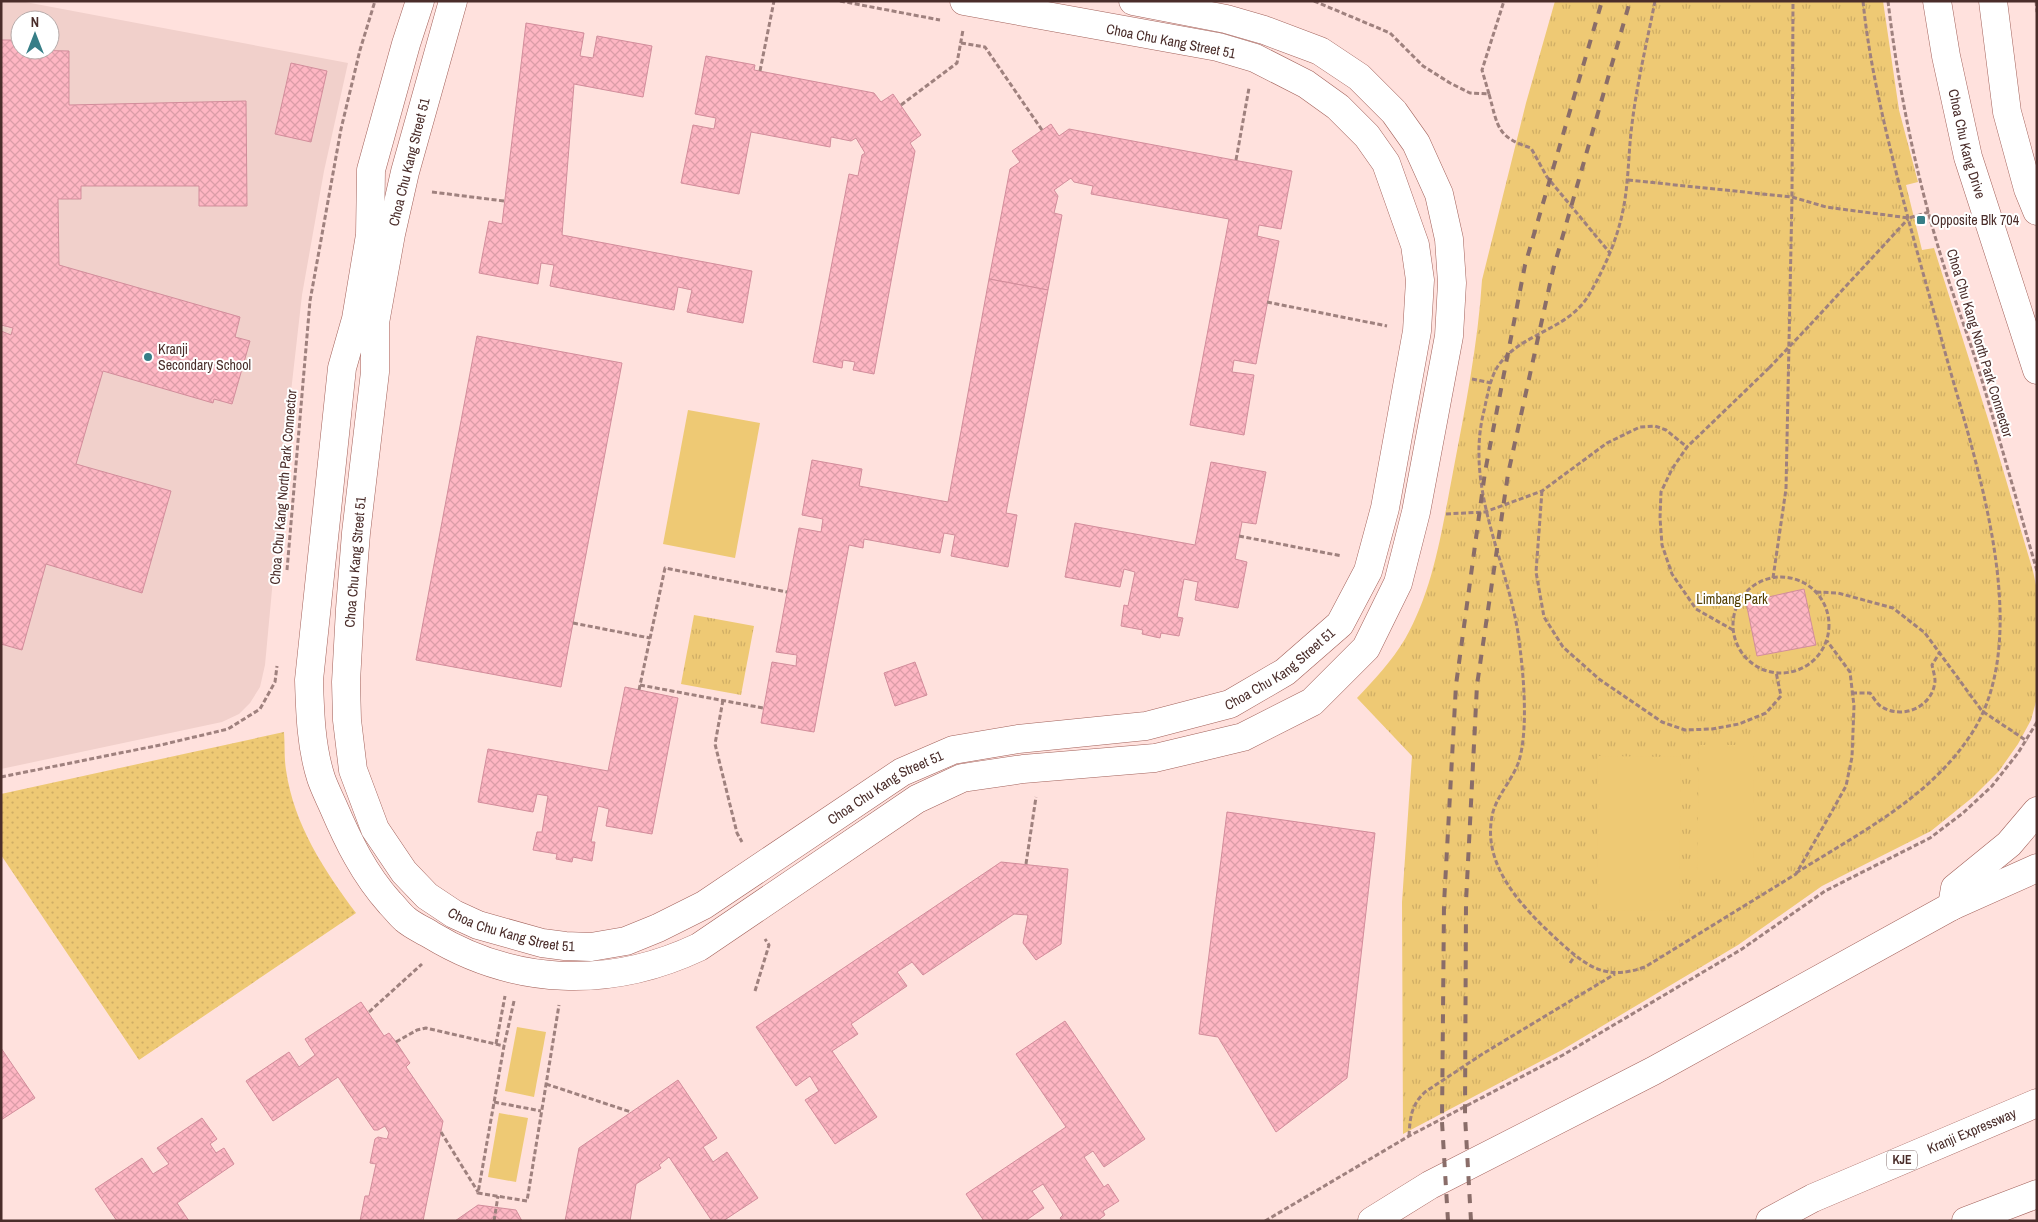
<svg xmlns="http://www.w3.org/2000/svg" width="2038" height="1222" viewBox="0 0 2038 1222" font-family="'Archivo Narrow',sans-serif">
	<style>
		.built { fill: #f1d0cb; fill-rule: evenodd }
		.grass { fill: url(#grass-dots) }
		.park { fill: url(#park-tufts) }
		.garden { fill: #eec974 }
		.building { fill: url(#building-cross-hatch); stroke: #d28d9b }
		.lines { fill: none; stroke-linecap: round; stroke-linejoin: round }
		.street-casing { stroke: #a2615a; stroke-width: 29 }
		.secondary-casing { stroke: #a2615a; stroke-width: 29 }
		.highway-casing { stroke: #a2615a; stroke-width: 29 }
		.path { stroke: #9f817e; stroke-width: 3; stroke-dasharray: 5 2.5; stroke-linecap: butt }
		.street { stroke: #fff; stroke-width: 28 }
		.secondary { stroke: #fff; stroke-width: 28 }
		.highway { stroke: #fff; stroke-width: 28 }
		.rail { stroke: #8a6d69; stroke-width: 4; stroke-dasharray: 9 9; stroke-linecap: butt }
		.path-bridge { stroke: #9f817e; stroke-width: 3; stroke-dasharray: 5 2.5; stroke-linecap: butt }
		.poi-dot { fill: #367e87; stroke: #fff; stroke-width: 2 }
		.labels { text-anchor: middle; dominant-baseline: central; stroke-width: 4; stroke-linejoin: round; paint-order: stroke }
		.shield { fill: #fff; stroke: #806c6a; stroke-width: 1 }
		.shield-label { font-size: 12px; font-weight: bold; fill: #4a2d2a }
		.street-label { font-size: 14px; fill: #4a2d2a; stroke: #fff }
		.poi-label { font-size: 14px; fill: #4a2d2a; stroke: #fff; text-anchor: start }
		.park-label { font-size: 14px; fill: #533e00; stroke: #fff }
	</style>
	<defs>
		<pattern id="grass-dots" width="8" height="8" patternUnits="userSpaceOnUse" patternTransform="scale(1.25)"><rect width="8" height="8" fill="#eec974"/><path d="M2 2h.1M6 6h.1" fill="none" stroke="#cead65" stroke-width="1.8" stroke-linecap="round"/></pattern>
		<pattern id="park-tufts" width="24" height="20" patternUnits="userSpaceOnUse" patternTransform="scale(1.25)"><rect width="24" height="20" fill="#eec974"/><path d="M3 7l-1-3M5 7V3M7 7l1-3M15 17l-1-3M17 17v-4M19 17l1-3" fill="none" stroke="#cead65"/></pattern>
		<pattern id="building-cross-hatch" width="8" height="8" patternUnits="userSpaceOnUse" patternTransform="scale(1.25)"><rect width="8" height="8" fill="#feb6c3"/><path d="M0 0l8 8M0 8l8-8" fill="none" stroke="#db9da8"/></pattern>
	</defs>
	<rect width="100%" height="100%" fill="#ffe1dd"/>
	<!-- built -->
	<path class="built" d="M1,1H20L348,63L324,171L302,295L288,418L265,665L260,687L250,703L239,714L222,722L1,769ZM20,20H50V50H20Z"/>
	<!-- grass -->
	<path class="grass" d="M284,732C285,745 284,758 286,770C294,825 324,870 356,913L139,1060L1,855V794Z"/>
	<!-- park -->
	<g class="park">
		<path d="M1555,1H1883L1899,110L1918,182L1906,185L1922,250L1934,248L1988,419L2033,571L2037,590V698L2031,720L2018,744L1999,771L1973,797L1931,831L1822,886L1738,945L1562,1050L1403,1134L1402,902L1412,756L1357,698C1374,680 1392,661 1405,639C1434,588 1442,529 1453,472C1465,409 1478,344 1482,280L1526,103Z"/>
		<path d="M694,615L754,626L741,695L681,684Z"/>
	</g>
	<!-- garden -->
	<g class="garden">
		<path d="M688,410L760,423L735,558L663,544Z"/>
		<path d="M1699,745H1754L1753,872H1697Z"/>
		<path d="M1598,756L1681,757L1679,911L1597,910Z"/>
		<path d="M517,1027L546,1032L534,1097L505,1091Z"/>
		<path d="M499,1113L528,1118L516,1182L488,1177Z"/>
	</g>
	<!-- building -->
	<g class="building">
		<path d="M526,23L584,33L580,56L593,58L597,36L652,46L643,97L574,84L562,235L752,271L743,323L687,312L692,290L678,287L674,310L550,286L554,265L541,263L538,284L479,273L489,221L502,224Z"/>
		<path d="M1,40H20V50L69,51V105L246,101L247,206H199V186H81V199H58L59,265L240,317L235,337L250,341L232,404L214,399L213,403L103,371L76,464L171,491L142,593L46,564L22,650L1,644V331L11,335L13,328L1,325Z"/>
		<path d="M706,56L755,65L754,70L874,93L881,102L893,94L921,135L910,143L915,151L874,374L853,370L855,362L843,360L842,368L813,362L849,174L858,176L862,155L865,153L856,138L851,141L831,137L830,147L751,132L739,194L681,183L693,125L714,129L716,118L695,114Z"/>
		<path d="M291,63L327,71L311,142L275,134Z"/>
		<path d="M1051,124L1059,136L1069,129L1292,171L1281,229L1259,225L1257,236L1279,241L1256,364L1234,360L1232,372L1254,375L1244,435L1190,425L1229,219L1091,194L1093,186L1074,182L1071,178L1054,190L1058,196L1054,213L1062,215L1048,290L989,279L1010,169L1020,162L1012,151Z"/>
		<path d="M989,279L1048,290L1006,513L1017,515L1008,567L951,556L955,535L944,533L940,553L864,539L863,548L849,545L814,732L761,723L772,662L796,666L797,655L776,652L799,528L821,532L823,519L802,515L812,460L862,469L859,486L948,502Z"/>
		<path d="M477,336L622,363L561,687L416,660Z"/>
		<path d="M1211,462L1266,472L1256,524L1242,522L1235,559L1247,562L1238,608L1195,600L1198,582L1184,579L1177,617L1183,618L1179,636L1161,633L1160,638L1142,634L1143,630L1121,626L1124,605L1128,606L1135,572L1124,569L1120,587L1065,577L1075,523L1195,545Z"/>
		<path d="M1804,589L1816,645L1757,656L1746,602Z"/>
		<path d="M915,662L927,695L895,706L884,673Z"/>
		<path d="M625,687L678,698L652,834L606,826L609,809L598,806L591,842H595L592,861L573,857L572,862L556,859L557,854L533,850L537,832H542L548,796L537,794L533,812L478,802L488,749L608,771Z"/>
		<path d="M1227,812L1375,833L1347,1078L1276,1132L1218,1037L1199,1034Z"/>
		<path d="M1001,862L1068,869L1061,944L1036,960L1023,943L1028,915L1014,914L923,975L912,962L897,972L907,986L851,1024L858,1034L832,1051L877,1117L835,1144L805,1100L819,1091L810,1076L796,1086L756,1027Z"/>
		<path d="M361,1002L384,1036L389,1033L396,1042L410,1063L406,1067L443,1121L423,1221H360L365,1196H369L376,1164L370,1163L375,1139L378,1137L387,1139L389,1133L385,1126L378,1130H374L338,1077L273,1121L246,1081L289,1052L299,1067L315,1055L305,1039Z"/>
		<path d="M1065,1021L1145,1139L1104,1167L1093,1151L1084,1157L1104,1187L1108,1184L1119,1201L1103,1211L1105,1215L1097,1221H1062L1060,1218L1063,1215L1043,1184L1032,1191L1044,1208L1025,1221H984L966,1194L1066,1127L1016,1054Z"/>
		<path d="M1,1048L35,1098L1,1120Z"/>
		<path d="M678,1080L717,1138L703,1147L713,1162L727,1152L758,1198L723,1221H712L669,1157L659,1165L661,1168L636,1184L630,1221H565L579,1148Z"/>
		<path d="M202,1118L217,1139L210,1144L216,1153L224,1148L234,1164L177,1203L189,1221H117L95,1189L142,1158L153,1174L169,1164L157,1148Z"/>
		<path d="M478,1205L516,1210L522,1221H455Z"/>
	</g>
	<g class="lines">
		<defs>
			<g id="street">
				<path d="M420,1L406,44L371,170L370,235L356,319L342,368L309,680C310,713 311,747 321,778C324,787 329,797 333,806C348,841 364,874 390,903C395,908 400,915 405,919C413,926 423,930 431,935C515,986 610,989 699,947L917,799L962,778L1023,769L1155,758L1243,737L1312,702L1366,648L1398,583L1416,512L1449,336L1452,283L1449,239L1439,194L1416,143L1394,112L1359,77L1320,51L1264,30L1226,19L1133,1"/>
				<path id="s1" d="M453,1L405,172L391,234L375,323V372L356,533L350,609L346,682L347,720L353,770L375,829L404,872L427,896L454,914L478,925L542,943L565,946L591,947L626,941L658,928L704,905L902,772L953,750L1018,739L1146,726L1230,704L1285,672L1340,624L1368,571L1385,508L1417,331L1420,280L1415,245L1386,163L1367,136L1338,107L1306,84L1255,58L1218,47L964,1"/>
			</g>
			<g id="secondary">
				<path id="s2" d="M1937,1L1946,56L1968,157L2037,370"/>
				<path d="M1993,1L2007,112L2028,189L2037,211"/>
				<path d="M1952,906L1955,888L2009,844L2037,811"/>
				<path d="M1372,1221L1430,1185L1653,1071L1952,906L2037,868"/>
			</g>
			<g id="highway">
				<path id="s3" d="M1770,1221L1813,1198L2037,1103"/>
				<path d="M1966,1221L2037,1194"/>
			</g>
		</defs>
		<!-- street casing -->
		<use href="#street" class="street-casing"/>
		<!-- secondary casing -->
		<use href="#secondary" class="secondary-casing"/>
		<!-- highway casing -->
		<use href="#highway" class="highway-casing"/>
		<!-- path -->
		<g class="path">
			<path d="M840,1L940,20"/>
			<path d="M1314,1L1390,33L1423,66L1450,83L1470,93L1489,94C1498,126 1496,137 1531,148L1547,177L1610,253"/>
			<path d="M1655,1C1647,42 1637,83 1632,124C1628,154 1629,185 1622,215C1616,242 1604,269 1590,293C1569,331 1521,332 1498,366C1489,380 1487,399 1483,415C1465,495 1512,569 1520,648C1524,680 1528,730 1519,761C1513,779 1498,794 1493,812C1479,867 1527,912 1563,945C1590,969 1608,980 1645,967L1796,874L1831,813L1846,786L1852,757L1854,706L1850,672L1827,641"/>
			<path d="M1888,1C1898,86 1915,171 1940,253C1951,290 1965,327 1977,364C1998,433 2017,502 2037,571"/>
			<path d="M2036,1L2037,12"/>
			<path d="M961,43L985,47L1042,130"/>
			<path d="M760,71L774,1"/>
			<path d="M1489,94L1482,70L1504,1"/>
			<path d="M901,105L957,63L963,30"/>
			<path d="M1236,160L1249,88"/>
			<path d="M1628,180L1792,197L1826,207L1909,218L1929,212"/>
			<path d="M432,192L504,201"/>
			<path d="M1267,302L1387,326"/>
			<path d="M1810,325L1908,219"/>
			<path d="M1472,379L1491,383"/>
			<path d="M1542,491L1536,572L1544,617L1563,647L1599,679L1662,722L1685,730L1712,729L1739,724L1766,713L1781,696L1776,672"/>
			<path d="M1446,514L1485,512L1542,491L1607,443L1640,427L1655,426L1666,430L1687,447"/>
			<path d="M1239,536L1342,556"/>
			<path d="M287,570L310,301L341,129L360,50L375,1"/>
			<circle cx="1781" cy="625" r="48"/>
			<path d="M1773,578L1786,489L1792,197L1793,1"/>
			<path d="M1816,592L1838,593L1893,608L1925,633L1982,711L2027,741"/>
			<path d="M573,623L650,638"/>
			<path d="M1733,630L1696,609L1672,574L1662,545L1660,518L1661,492L1672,469L1687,447L1769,368"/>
			<path d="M640,685L763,708"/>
			<path d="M639,690L665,568L787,592"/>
			<path d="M1852,693H1870C1873,697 1876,702 1879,705C1900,721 1933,708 1935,681C1935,676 1933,670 1932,665L1940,652"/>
			<path d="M723,700L715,744L737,833L742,842"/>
			<path d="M1,777L165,744L228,729L260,709L275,682L277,666"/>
			<path d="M1026,864L1036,797"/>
			<path d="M1796,873C1859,833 1930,798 1972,733C2038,630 1971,450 1942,341C1922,269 1901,196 1884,122C1875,82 1867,42 1863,1"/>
			<path d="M1570,963L1575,956"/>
			<path d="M755,991L769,945L765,939"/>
			<path d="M514,1001L504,1046L478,1193L527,1201L559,1005"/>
			<path d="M369,1012L422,964"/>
			<path d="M396,1042L417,1030L426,1028L504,1046"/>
			<path d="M496,1044L505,996"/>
			<path d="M546,1084L631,1112"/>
			<path d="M494,1102L541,1111"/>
			<path d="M441,1132L478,1192"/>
			<path d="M1409,1136C1410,1118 1411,1105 1425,1092L1484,1053L1615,974"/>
			<path d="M494,1221L498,1196"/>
			<path d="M1265,1221L1409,1136L1563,1055L1742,949L1825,891L1930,838L1963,813L1992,786L2018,753L2037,722"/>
		</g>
		<!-- street -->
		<use href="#street" class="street"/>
		<!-- secondary -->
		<use href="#secondary" class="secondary"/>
		<!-- highway -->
		<use href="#highway" class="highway"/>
		<!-- rail -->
		<g class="rail">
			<path d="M1448,1221L1442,1122L1444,904L1456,685L1485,472L1525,265L1602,1"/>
			<path d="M1471,1221L1465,1116L1466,902L1477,685L1508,474L1553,270L1630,1"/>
		</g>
		<!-- path-bridge -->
		<path class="path-bridge" d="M1769,368L1810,325"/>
	</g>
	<!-- markers -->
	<g class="poi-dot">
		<rect x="1916" y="215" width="10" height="10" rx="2.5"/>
		<circle cx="148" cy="357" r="5"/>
	</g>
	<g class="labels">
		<!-- shield labels -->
		<rect class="shield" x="1887" y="1150.5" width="30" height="19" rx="4"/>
		<g class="shield-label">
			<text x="1902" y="1160">KJE</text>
		</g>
		<!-- street labels -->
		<g class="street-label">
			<text transform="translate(1171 41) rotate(11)">Choa Chu Kang Street 51</text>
			<text stroke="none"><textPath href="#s2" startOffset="146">Choa Chu Kang Drive</textPath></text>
			<text transform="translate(409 162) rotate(-76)">Choa Chu Kang Street 51</text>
			<text transform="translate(1980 343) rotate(73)">Choa Chu Kang North Park Connector</text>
			<text transform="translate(283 487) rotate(-85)">Choa Chu Kang North Park Connector</text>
			<text transform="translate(355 562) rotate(-85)">Choa Chu Kang Street 51</text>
			<text stroke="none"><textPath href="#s1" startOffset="1861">Choa Chu Kang Street 51</textPath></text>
			<text stroke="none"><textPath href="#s1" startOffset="1441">Choa Chu Kang Street 51</textPath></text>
			<text stroke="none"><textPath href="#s1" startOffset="1021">Choa Chu Kang Street 51</textPath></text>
			<text stroke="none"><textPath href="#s3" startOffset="221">Kranji Expressway</textPath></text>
		</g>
		<!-- poi labels -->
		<g class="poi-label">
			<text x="1931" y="220">Opposite Blk 704</text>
			<text x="158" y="349">Kranji<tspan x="158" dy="16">Secondary School</tspan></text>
		</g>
		<!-- park labels -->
		<g class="park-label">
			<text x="1732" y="599">Limbang Park</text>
		</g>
	</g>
	<!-- border -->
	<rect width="2038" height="1222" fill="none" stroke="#4a2d2a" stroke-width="5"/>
	<!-- north arrow -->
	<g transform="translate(35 35)"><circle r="24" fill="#ffffff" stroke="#b7abaa"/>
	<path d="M0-4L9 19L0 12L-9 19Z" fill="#367e87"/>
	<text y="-8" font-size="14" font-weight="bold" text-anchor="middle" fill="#4a2d2a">N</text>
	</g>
</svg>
